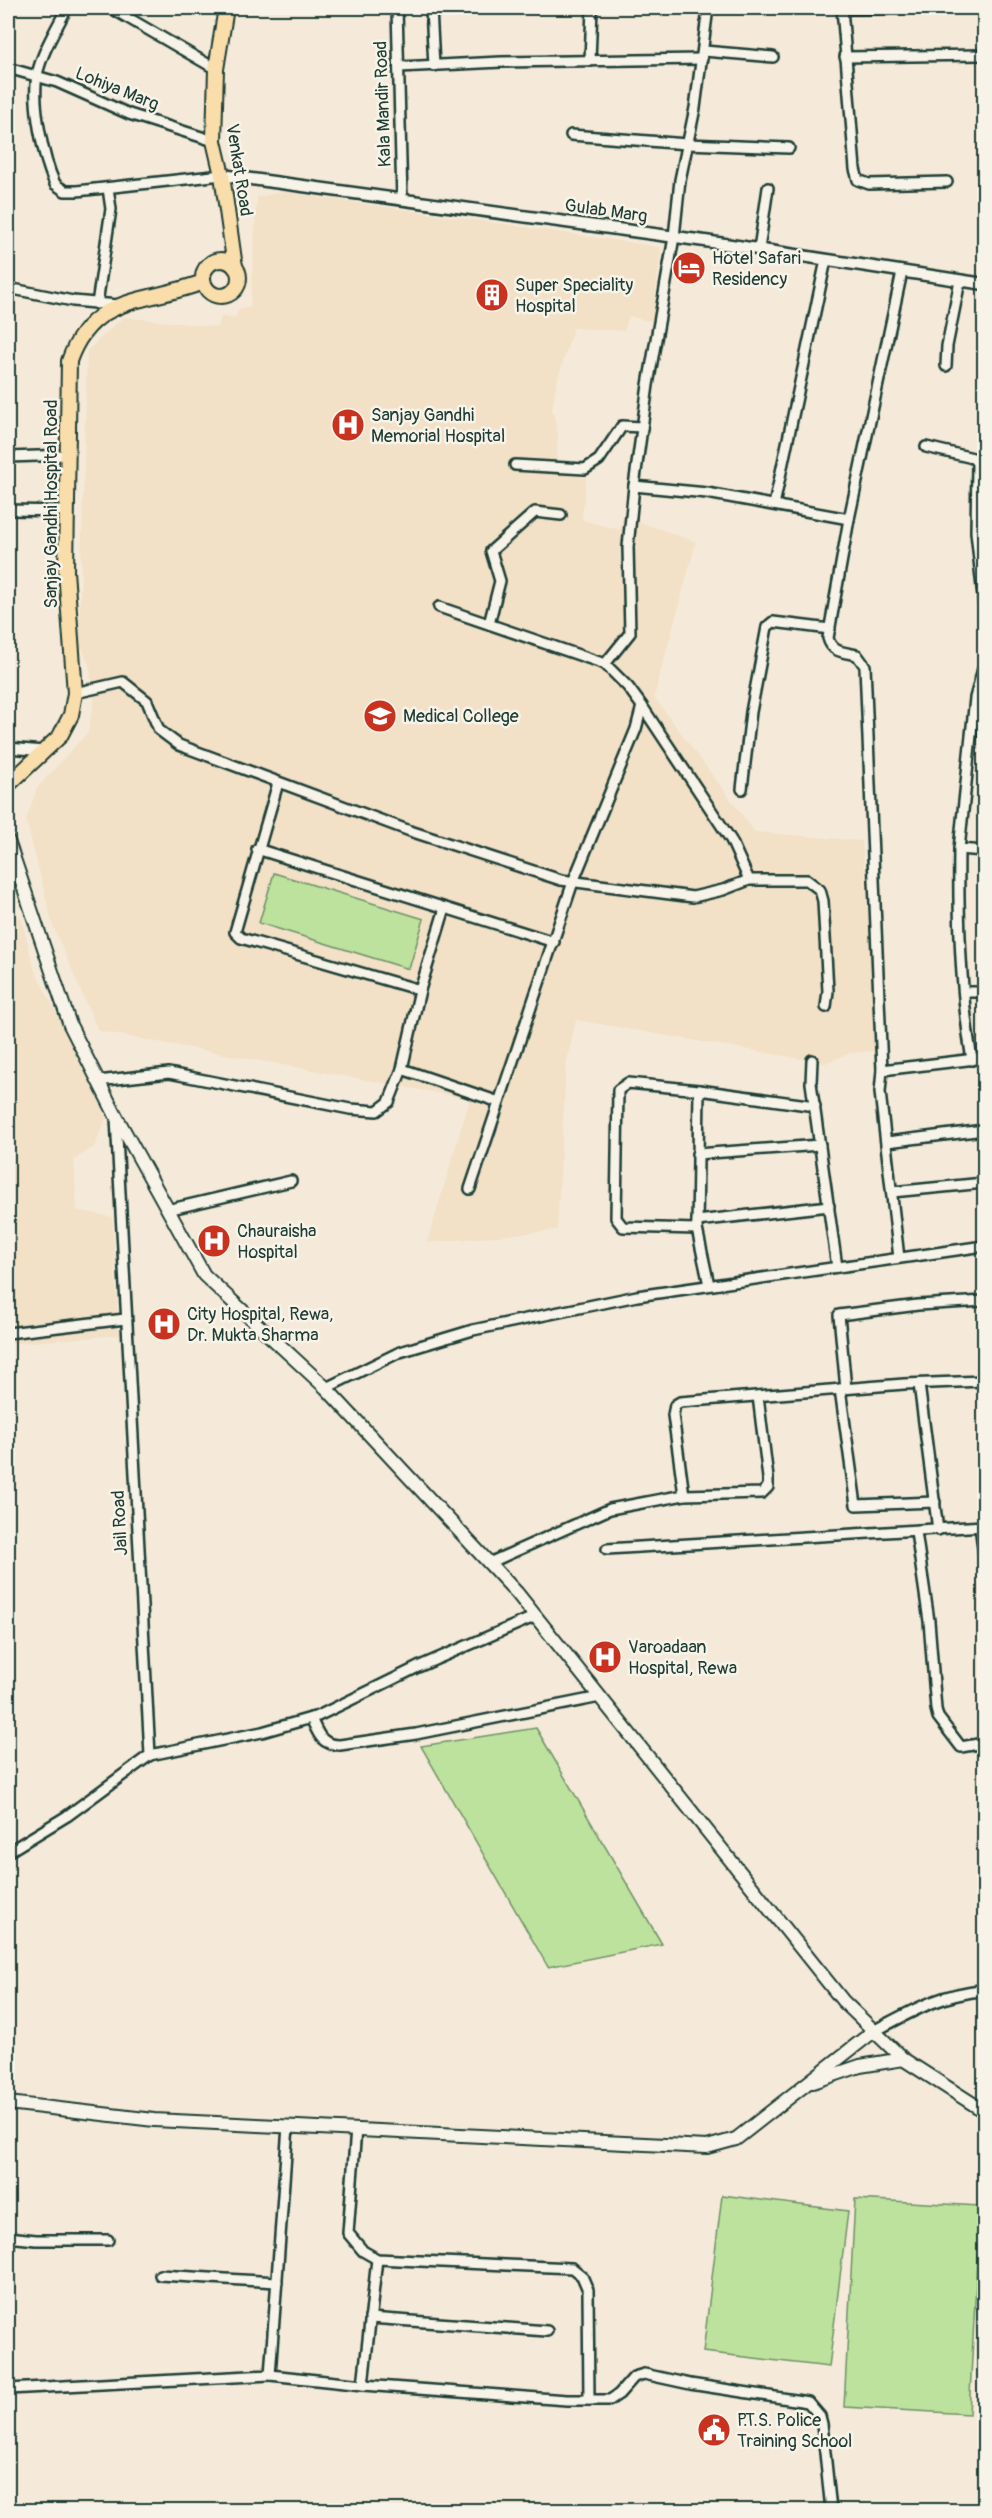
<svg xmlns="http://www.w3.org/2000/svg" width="992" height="2518" viewBox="0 0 992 2518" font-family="Pangolin,sans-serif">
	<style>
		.built { fill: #f2e0c7 }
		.green { fill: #bde29d; stroke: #6e9068; stroke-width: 1.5 }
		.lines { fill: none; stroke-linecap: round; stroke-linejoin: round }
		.minor-casing { stroke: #1f3d34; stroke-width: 14 }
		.tertiary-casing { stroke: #1f3d34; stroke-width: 15 }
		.secondary-casing { stroke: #1f3d34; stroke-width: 16 }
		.primary-casing { stroke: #1f3d34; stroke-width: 18 }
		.minor { stroke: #f7f3e8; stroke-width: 9 }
		.tertiary { stroke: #f7f3e8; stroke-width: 10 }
		.secondary { stroke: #f7f3e8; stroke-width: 12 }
		.primary { stroke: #f9deab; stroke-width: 14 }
		.labels { text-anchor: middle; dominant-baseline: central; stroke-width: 5; stroke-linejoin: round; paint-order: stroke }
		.street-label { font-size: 18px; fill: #1f3d34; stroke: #f7f3e8 }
		.poi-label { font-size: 18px; fill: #1f3d34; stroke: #f7f3e8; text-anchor: start }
	</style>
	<rect width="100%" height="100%" fill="#f5ead9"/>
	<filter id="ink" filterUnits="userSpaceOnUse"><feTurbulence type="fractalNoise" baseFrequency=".0167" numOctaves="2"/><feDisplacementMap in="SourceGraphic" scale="12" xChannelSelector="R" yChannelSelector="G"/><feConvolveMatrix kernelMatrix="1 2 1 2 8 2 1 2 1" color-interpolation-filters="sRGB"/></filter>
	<g filter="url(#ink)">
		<!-- built -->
		<g class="built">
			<path d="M282,192L661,247L652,322L629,316L624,331L573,328L556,385L552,409L558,433L556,473L586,478L582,520L620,530L623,516L696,542L654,697L755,832L862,841L878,1039L874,1051L850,1053L825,1063L576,1020L566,1066L557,1230L427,1243L470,1099L98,1031L53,926L26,820L37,788L88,732L94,701L90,667L79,641L87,351L123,317L217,327L222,316L234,318L240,309L250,308L257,197Z"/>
			<path d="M21,917L34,969L100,1099L106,1118L94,1147L74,1160L77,1210L112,1217L119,1335L8,1344V920Z"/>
		</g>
		<!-- green -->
		<g class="green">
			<path d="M274,873L424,919L409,969L259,923Z"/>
			<path d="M536,1728L662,1944L548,1967L421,1746Z"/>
			<path d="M722,2195L848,2211L829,2367L703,2352Z"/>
			<path d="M855,2199L980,2206L969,2414L844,2407Z"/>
		</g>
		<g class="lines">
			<defs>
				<g id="minor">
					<path d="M67,8C56,29 42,52 37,75C32,105 43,158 55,184L65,191H77L222,175"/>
					<path d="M111,8L216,69"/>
					<path d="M397,8L402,200"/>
					<path d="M431,8L434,66"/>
					<path d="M842,8L855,169L858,180L869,184L947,182"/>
					<path d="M842,9L906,8"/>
					<path d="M704,51L773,57"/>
					<path d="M845,57L981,55"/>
					<path d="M590,61L592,8"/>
					<path d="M399,67L501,62L702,59"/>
					<path d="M8,68L57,82L129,114L214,141"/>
					<path d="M571,135L687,144L789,148"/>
					<path d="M759,249L768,188"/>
					<path d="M8,288L73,301L118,305"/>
					<path d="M97,304L111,209L108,188"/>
					<path d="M946,366L947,346L960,281"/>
					<path d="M926,447L973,458L977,463L976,532L984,606"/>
					<path d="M8,457L68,455"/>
					<path d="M515,465L585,469L599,460L622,426L642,427"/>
					<path d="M634,486L707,493L849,519"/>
					<path d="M774,505L826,260"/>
					<path d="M8,510L67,511"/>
					<path d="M439,607L605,664L628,687L642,706L636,729L573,882L470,1189"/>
					<path d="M489,624L500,581L491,551L535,512L561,515"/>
					<path d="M605,664L630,633L628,547L634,486L648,385L674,237L680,180L695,108L708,8"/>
					<path d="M984,665L975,698L959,849L984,851"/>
					<path d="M75,693L123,682L147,701L159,730L179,745L410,831L561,880L693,897L723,890L749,880H807L820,890L823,901L828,991L826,1007"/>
					<path d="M642,706L731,840L749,880"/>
					<path d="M8,748L44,751"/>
					<path d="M278,783L235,932L241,938L420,990"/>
					<path d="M742,789L751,712L767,627L773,622L830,629"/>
					<path d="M257,849L554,942"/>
					<path d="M959,849C958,920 960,990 972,1060"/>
					<path d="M445,908L420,990L402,1069L499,1102"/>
					<path d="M964,992H984"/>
					<path d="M812,1060L811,1083L837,1267"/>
					<path d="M882,1070L984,1058"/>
					<path d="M98,1081L169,1073L350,1109L377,1111L389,1102L402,1069"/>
					<path d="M887,1142L984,1130"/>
					<path d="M697,1154L820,1145"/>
					<path d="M892,1192L984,1183"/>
					<path d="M167,1210L291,1181"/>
					<path d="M697,1221L829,1206"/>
					<path d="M697,1229L623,1227L616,1218L618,1090L628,1083L699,1090"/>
					<path d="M899,1258L880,1092L882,1070L865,666L857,655C844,652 832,653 828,638L849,519L902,272"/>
					<path d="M709,1285L697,1229L699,1090L815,1106"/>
					<path d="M8,1333L125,1319"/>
					<path d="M919,1384L938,1530"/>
					<path d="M326,1388L400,1352L473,1330L637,1296L984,1246"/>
					<path d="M840,1389L856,1505L935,1502"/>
					<path d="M846,1389L839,1315L918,1305L984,1301"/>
					<path d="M684,1495L673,1415L675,1405L680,1402L904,1384L984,1381"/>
					<path d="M980,1526L984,1555"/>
					<path d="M916,1532L929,1621L936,1709L938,1717L961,1747L984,1743"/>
					<path d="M607,1549L984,1526"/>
					<path d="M489,1563L610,1509L684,1495L762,1493L768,1487V1478L758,1396"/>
					<path d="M311,1718C318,1734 321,1745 340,1745L416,1734L600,1697"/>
					<path d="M150,1755L262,1732L318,1716L418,1667L536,1616"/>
					<path d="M8,1852L67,1816L150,1755L116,1118"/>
					<path d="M356,2129L348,2233L363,2251L377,2259L572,2268L582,2276L588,2290L589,2400"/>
					<path d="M8,2237L36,2240H108"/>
					<path d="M160,2275L277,2282"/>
					<path d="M8,2289L9,2237"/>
					<path d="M370,2318L547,2331"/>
					<path d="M270,2375L363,2385L567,2400H610L619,2394L634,2377L644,2374L690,2384L808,2402L820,2416L822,2424L831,2510"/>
					<path d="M363,2385L377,2259"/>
					<path d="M8,2389L270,2375L288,2126"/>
				</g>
				<g id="tertiary">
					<path d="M222,175L705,241L984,284"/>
					<path d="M874,2031C914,2010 938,1995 984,1990"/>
				</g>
				<g id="secondary">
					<path d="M8,841L70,1025L116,1116L204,1275L326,1388L517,1593L843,2001L903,2059L984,2111"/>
					<path d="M813,2082L860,2066L903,2059"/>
					<path d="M8,2103L154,2120L707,2147L736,2139L874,2031"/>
				</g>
				<g id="primary">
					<path d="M226,8L216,69L214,141L222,175L235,267"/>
					<circle cx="221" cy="278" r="18"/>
					<path d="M8,785L60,736L71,715L75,693L66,571L69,361C93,293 147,304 203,282"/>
				</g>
			</defs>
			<!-- minor casing -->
			<use href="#minor" class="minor-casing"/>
			<!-- tertiary casing -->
			<use href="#tertiary" class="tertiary-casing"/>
			<!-- secondary casing -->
			<use href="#secondary" class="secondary-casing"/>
			<!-- primary casing -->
			<use href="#primary" class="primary-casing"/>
			<!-- minor -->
			<use href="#minor" class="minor"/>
			<!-- tertiary -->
			<use href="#tertiary" class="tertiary"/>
			<!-- secondary -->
			<use href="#secondary" class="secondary"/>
			<!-- primary -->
			<use href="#primary" class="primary"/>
		</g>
	</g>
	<!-- icons -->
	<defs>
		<symbol id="hotel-disc" viewBox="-11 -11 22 22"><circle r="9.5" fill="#c8321e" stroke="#f7f3e8"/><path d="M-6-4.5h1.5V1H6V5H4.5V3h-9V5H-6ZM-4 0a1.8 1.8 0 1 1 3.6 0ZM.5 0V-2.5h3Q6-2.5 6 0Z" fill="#fff"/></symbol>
		<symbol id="building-disc" viewBox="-11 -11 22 22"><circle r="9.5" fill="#c8321e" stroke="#f7f3e8"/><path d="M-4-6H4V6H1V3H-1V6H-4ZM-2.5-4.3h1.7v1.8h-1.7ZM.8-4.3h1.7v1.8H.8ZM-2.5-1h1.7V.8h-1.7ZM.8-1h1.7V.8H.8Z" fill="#fff"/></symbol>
		<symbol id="hospital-disc" viewBox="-11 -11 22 22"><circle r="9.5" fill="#c8321e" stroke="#f7f3e8"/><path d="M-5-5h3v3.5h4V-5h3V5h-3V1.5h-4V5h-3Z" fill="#fff"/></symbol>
		<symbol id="university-disc" viewBox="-11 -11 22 22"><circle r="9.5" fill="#c8321e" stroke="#f7f3e8"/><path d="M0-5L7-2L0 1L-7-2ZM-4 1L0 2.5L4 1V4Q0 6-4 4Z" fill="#fff"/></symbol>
		<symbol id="civic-disc" viewBox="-11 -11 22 22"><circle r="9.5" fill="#c8321e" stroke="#f7f3e8"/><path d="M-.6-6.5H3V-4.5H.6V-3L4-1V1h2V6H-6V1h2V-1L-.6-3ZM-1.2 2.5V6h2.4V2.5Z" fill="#fff"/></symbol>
	</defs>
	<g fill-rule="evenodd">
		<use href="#hotel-disc" x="670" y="249" width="38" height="38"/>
		<use href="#building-disc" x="473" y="276" width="38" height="38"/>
		<use href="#hospital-disc" x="329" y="406" width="38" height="38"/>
		<use href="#university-disc" x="361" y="697" width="38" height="38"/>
		<use href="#hospital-disc" x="195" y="1222" width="38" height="38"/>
		<use href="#hospital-disc" x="145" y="1305" width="38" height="38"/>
		<use href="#hospital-disc" x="586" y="1638" width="38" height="38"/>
		<use href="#civic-disc" x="695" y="2411" width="38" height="38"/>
	</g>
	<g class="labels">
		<!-- street labels -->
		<g class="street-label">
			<text transform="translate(117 89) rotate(22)">Lohiya Marg</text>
			<text transform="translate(383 104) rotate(-92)">Kala Mandir Road</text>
			<text transform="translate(239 170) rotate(81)">Venkat Road</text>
			<text transform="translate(606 211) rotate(8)">Gulab Marg</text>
			<text transform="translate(51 504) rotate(-90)">Sanjay Gandhi Hospital Road</text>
			<text transform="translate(120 1523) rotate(-93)">Jail Road</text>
		</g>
		<!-- poi labels -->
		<g class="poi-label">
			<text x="712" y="258">Hotel Safari<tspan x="712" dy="21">Residency</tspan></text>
			<text x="515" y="285">Super Speciality<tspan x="515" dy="21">Hospital</tspan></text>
			<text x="371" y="415">Sanjay Gandhi<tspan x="371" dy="21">Memorial Hospital</tspan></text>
			<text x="403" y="716">Medical College</text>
			<text x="237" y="1231">Chauraisha<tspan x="237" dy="21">Hospital</tspan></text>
			<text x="187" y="1314">City Hospital, Rewa,<tspan x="187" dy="21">Dr. Mukta Sharma</tspan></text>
			<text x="628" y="1647">Varoadaan<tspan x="628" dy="21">Hospital, Rewa</tspan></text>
			<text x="737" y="2420">P.T.S. Police<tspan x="737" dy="21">Training School</tspan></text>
		</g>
	</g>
	<!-- margin -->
	<rect width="992" height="2518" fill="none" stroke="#f7f3e8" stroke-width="30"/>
	<rect x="15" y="15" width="962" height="2488" fill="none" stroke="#1f3d34" stroke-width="2" filter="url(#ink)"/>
</svg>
